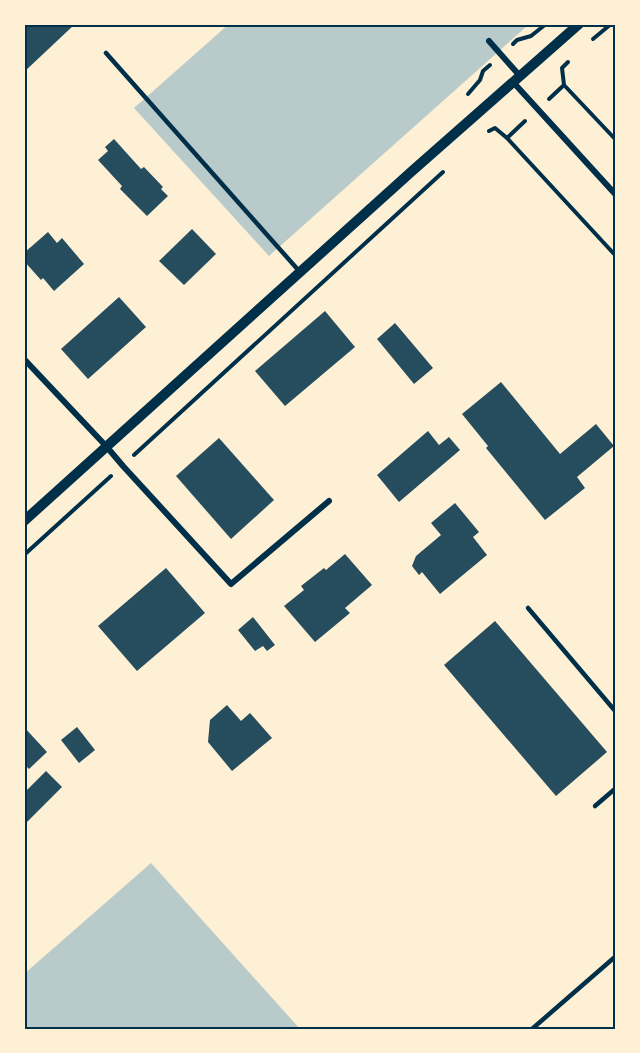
<svg xmlns="http://www.w3.org/2000/svg" width="640" height="1053" viewBox="0 0 640 1053" font-family="'Nunito Sans',sans-serif">
	<style>
		.green { fill: #b9caca }
		.building { fill: #264d5e }
		.lines { fill: none; stroke-linecap: round; stroke-linejoin: round }
		.path { stroke: #003049; stroke-width: 4 }
		.service { stroke: #003049; stroke-width: 4.5 }
		.minor { stroke: #003049; stroke-width: 6 }
		.tertiary { stroke: #003049; stroke-width: 10 }
		.neatline { fill: none; stroke: #003049; stroke-width: 2 }
	</style>
	<rect width="100%" height="100%" fill="#fdf0d5"/>
	<!-- green -->
	<g class="green">
		<path d="M229,24H526L527,26L269,256L134,108Z"/>
		<path d="M151,863L300,1029H24V974Z"/>
	</g>
	<!-- building -->
	<g class="building">
		<path d="M24,24H75L24,72Z"/>
		<path d="M114,139L141,169L144,167L163,187L161,189L168,196L147,216L120,189L122,186L98,160L108,151L105,147Z"/>
		<path d="M192,229L216,254L184,285L159,261Z"/>
		<path d="M48,232L57,243L62,238L84,264L54,291L43,278L41,280L24,261V253Z"/>
		<path d="M119,297L146,327L88,379L61,349Z"/>
		<path d="M325,311L355,347L285,406L255,371Z"/>
		<path d="M395,323L433,368L414,384L377,339Z"/>
		<path d="M501,382L560,454L596,424L614,446L577,477L585,488L545,520L486,448L488,446L462,414Z"/>
		<path d="M428,431L439,445L449,437L460,450L399,502L377,475Z"/>
		<path d="M219,438L274,500L231,539L176,476Z"/>
		<path d="M455,503L479,532L473,537L487,555L440,594L422,572L419,575L412,566L416,556L441,535L431,523Z"/>
		<path d="M345,554L372,585L345,608L350,613L315,642L284,606L304,590L301,586L324,568L326,570Z"/>
		<path d="M166,568L205,613L137,671L98,626Z"/>
		<path d="M253,617L275,645L267,651L263,646L255,651L238,630Z"/>
		<path d="M495,621L607,752L556,796L444,665Z"/>
		<path d="M227,705L241,721L250,713L272,738L232,771L208,742L210,720Z"/>
		<path d="M24,727L47,752L29,769L24,764Z"/>
		<path d="M77,727L95,750L79,763L61,740Z"/>
		<path d="M46,771L62,787L24,825V793Z"/>
	</g>
	<g class="lines">
		<!-- path -->
		<g class="path">
			<path d="M593,39L611,24"/>
			<path d="M513,44L517,40L531,36L546,24"/>
			<path d="M564,85L616,140"/>
			<path d="M468,94L480,80L483,71L490,65"/>
			<path d="M549,99L564,85L562,68L568,62"/>
			<path d="M489,131L495,128L507,138L525,121"/>
			<path d="M507,138L616,256"/>
			<path d="M134,455L443,172"/>
			<path d="M24,555L111,476"/>
		</g>
		<!-- service -->
		<g class="service">
			<path d="M106,53L300,272"/>
			<path d="M528,608L616,712"/>
			<path d="M595,806L616,788"/>
			<path d="M532,1029L616,956"/>
		</g>
		<!-- minor -->
		<g class="minor">
			<path d="M489,41L520,76"/>
			<path d="M513,82L616,195"/>
			<path d="M24,359L106,446L123,466L231,584L329,501"/>
		</g>
		<!-- tertiary -->
		<path class="tertiary" d="M24,521L411,172L579,24"/>
	</g>
	<!-- border -->
	<rect width="640" height="1053" fill="none" stroke="#fdf0d5" stroke-width="51"/>
	<rect x="26" y="26" width="588" height="1002" class="neatline"/>
</svg>
